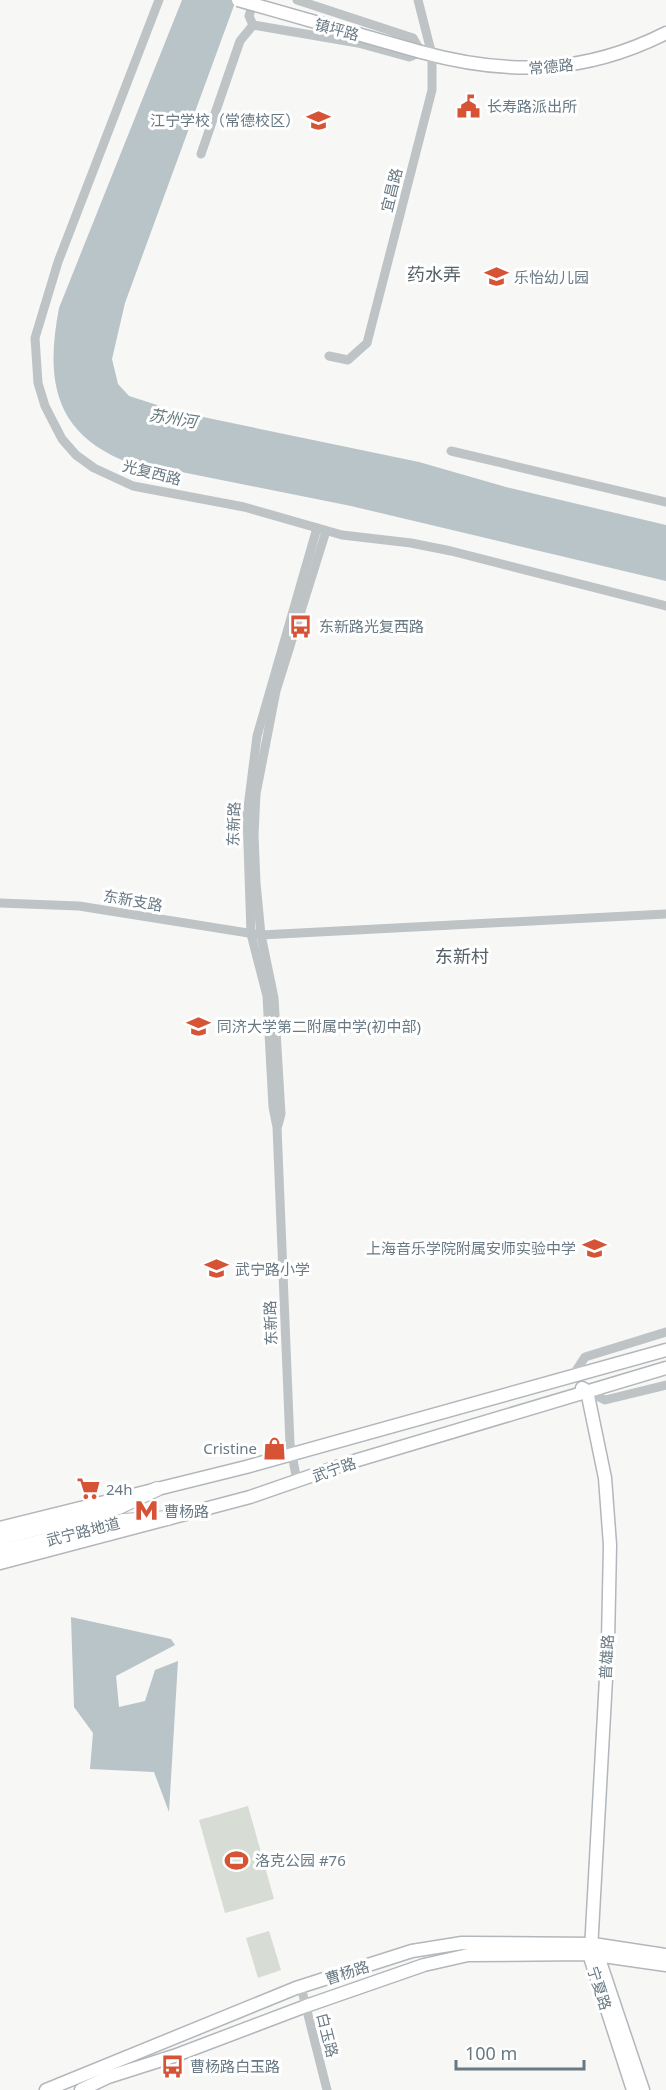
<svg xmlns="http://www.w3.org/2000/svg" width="666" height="2090" viewBox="0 0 666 2090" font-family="'Noto Sans','Noto Sans SC',sans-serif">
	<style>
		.green { fill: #d7dcd4 }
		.water { fill: #b8c4c8 }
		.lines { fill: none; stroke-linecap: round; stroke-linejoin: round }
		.major-casing { stroke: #b2b7bb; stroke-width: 15 }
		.highway-casing { stroke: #b2b6b9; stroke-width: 16 }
		.minor { stroke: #bec3c6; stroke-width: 9 }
		.major { stroke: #fff; stroke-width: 12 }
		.highway { stroke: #fff; stroke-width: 14 }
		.major-bridge-casing { stroke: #b2b7bb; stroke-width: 15; stroke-linecap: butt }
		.major-bridge { stroke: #fff; stroke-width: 12 }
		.labels { text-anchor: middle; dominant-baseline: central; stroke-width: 6; stroke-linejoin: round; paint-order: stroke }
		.street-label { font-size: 15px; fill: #687984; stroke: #fff }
		.poi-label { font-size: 15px; fill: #687984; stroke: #fff; text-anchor: start }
		.water-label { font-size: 16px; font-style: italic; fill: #64797f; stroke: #fff }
		.quarter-label { font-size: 18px; fill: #566169; stroke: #fff }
	</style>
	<rect width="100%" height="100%" fill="#f7f7f5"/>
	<!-- green -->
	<g class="green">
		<path d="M248,1806L274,1899L225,1913L199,1820Z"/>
		<path d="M269,1931L281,1970L258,1978L246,1938Z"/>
	</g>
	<!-- water -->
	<g class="water">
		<path d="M182,0H236L125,303L112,359L118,384L129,396L179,412L419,462L506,487L666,525V581L351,506L122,460C52,430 46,376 59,308Z"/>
		<path d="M71,1617L171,1639L175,1645L116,1676L119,1707L145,1701L155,1670L178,1661L169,1812L154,1772L90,1769L93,1733L74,1707Z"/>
	</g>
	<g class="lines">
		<defs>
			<g id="major">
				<path d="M421,52C508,76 585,74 666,33"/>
				<path d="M582,1388L587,1391L605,1478L610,1545L608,1642L591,1950"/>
				<path d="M0,1528L246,1467L666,1350"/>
				<path d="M0,1563L250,1497L351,1462L666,1368"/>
				<path d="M596,1950L643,2090"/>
				<path d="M589,1954L633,2090"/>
				<path d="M46,2090L296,1988L412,1951L462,1943L593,1944L666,1955"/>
				<path d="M81,2090L108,2077L174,2056L306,2006L424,1965L468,1955L589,1954L666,1965"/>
			</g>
			<g id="highway">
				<path d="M0,1538L119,1507L157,1489"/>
				<path d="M0,1552L123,1521L168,1518"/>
			</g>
		</defs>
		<!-- major casing -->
		<use href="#major" class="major-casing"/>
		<!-- highway casing -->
		<use href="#highway" class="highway-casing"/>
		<!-- minor -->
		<g class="minor">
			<path d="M159,0L58,262L35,338L38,383L45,406L62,439L76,455L94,468L133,486L244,507L342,535L411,543L451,551L666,606"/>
			<path d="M253,25L249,16L254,0"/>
			<path d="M201,154L240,41L253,25L358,43L409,57L421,52L413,38L297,0"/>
			<path d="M329,356L348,360L367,343L432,90V55L418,0"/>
			<path d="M451,451L666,502"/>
			<path d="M0,903L79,906L261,935L666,914"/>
			<path d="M278,1125L281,1114L274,998L261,935L256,883L254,835L256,794L276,691L326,531"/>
			<path d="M572,1377L585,1357L666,1332"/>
			<path d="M587,1391L605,1400L666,1385"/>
			<path d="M297,1481L290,1444L277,1127L273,1107L267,996L251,934L247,815L257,736L317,528"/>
			<path d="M301,1987L327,2090"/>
		</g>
		<!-- major -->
		<use href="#major" class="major"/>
		<!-- highway -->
		<use href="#highway" class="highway"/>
		<defs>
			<path id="major-bridge" d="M238,0L421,52"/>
		</defs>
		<!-- major-bridge casing -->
		<use href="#major-bridge" class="major-bridge-casing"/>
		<!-- major-bridge -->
		<use href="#major-bridge" class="major-bridge"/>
	</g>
	<!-- icons -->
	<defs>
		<symbol id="civic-bare" viewBox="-9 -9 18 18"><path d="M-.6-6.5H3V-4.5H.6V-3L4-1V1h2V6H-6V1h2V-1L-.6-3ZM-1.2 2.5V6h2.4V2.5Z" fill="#d75335" stroke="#fff" stroke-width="2.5" paint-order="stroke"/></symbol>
		<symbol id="school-bare" viewBox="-9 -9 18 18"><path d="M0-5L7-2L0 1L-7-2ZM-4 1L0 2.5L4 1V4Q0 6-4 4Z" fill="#d75335" stroke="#fff" stroke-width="2.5" paint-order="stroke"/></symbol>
		<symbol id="bus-bare" viewBox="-9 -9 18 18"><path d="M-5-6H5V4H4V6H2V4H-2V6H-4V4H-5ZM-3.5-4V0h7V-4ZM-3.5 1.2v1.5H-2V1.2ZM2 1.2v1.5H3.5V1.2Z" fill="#d75335" stroke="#fff" stroke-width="2.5" paint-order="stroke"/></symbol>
		<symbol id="shop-bare" viewBox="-9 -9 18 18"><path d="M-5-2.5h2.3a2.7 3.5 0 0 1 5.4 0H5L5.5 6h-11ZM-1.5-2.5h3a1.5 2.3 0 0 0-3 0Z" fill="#d75335" stroke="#fff" stroke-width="2.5" paint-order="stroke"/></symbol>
		<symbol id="supermarket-bare" viewBox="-9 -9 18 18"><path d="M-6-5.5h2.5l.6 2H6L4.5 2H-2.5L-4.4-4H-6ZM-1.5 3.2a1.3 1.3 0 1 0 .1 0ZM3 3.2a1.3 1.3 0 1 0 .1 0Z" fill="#d75335" stroke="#fff" stroke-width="2.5" paint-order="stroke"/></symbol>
		<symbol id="metro-bare" viewBox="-9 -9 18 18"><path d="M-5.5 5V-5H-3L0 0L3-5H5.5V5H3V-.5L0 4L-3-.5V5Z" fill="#d75335" stroke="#fff" stroke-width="2.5" paint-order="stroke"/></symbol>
		<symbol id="stadium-bare" viewBox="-9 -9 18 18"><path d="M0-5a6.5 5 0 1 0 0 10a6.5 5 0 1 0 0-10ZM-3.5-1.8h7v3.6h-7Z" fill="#d75335" stroke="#fff" stroke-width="2.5" paint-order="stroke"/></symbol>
	</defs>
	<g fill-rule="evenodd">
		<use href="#civic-bare" x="452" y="90" width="33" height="33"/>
		<use href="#school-bare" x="302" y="104" width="33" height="33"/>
		<use href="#school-bare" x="480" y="260" width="33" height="33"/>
		<use href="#bus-bare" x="284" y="610" width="33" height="33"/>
		<use href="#school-bare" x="182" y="1010" width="33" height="33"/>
		<use href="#school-bare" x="578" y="1232" width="33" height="33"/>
		<use href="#school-bare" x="200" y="1252" width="33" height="33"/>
		<use href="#shop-bare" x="258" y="1432" width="33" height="33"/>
		<use href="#supermarket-bare" x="72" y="1472" width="33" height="33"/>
		<use href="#metro-bare" x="130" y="1494" width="33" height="33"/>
		<use href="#stadium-bare" x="220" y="1844" width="33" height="33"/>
		<use href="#bus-bare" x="156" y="2050" width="33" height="33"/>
	</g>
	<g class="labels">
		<!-- street labels -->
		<g class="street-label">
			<text transform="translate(337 29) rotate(15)">镇坪路</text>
			<text transform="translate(551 66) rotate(-5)">常德路</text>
			<text transform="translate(391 190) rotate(-76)">宜昌路</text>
			<text transform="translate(152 472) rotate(14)">光复西路</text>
			<text transform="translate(233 824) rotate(-88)">东新路</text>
			<text transform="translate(133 900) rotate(10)">东新支路</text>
			<text transform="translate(270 1323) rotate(-92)">东新路</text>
			<text transform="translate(334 1469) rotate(-19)">武宁路</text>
			<text transform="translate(83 1531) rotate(-14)">武宁路地道</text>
			<text transform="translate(606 1657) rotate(-87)">普雄路</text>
			<text transform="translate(347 1972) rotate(-18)">曹杨路</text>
			<text transform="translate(600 1988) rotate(72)">宁夏路</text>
			<text transform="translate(328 2035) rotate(76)">白玉路</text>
		</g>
		<!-- poi labels -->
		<g class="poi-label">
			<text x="487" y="106">长寿路派出所</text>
			<text x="300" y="120" text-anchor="end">江宁学校（常德校区）</text>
			<text x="514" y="277">乐怡幼儿园</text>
			<text x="319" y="626">东新路光复西路</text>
			<text x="217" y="1026">同济大学第二附属中学(初中部)</text>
			<text x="576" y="1248" text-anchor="end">上海音乐学院附属安师实验中学</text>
			<text x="235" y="1269">武宁路小学</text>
			<text x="257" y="1448" text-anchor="end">Cristine</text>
			<text x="106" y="1489">24h</text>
			<text x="164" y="1511">曹杨路</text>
			<text x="255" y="1860">洛克公园 #76</text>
			<text x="190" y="2066">曹杨路白玉路</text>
		</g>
		<!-- water labels -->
		<g class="water-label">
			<text transform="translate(173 418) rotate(9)">苏州河</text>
		</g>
		<!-- quarter labels -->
		<g class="quarter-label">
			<text x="434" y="274">药水弄</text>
			<text x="462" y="956">东新村</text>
		</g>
	</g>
	<!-- scale -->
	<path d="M456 2060v9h128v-9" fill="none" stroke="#687984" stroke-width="3"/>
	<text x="465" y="2060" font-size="18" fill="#687984" stroke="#ffffff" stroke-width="4.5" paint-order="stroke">100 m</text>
</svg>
